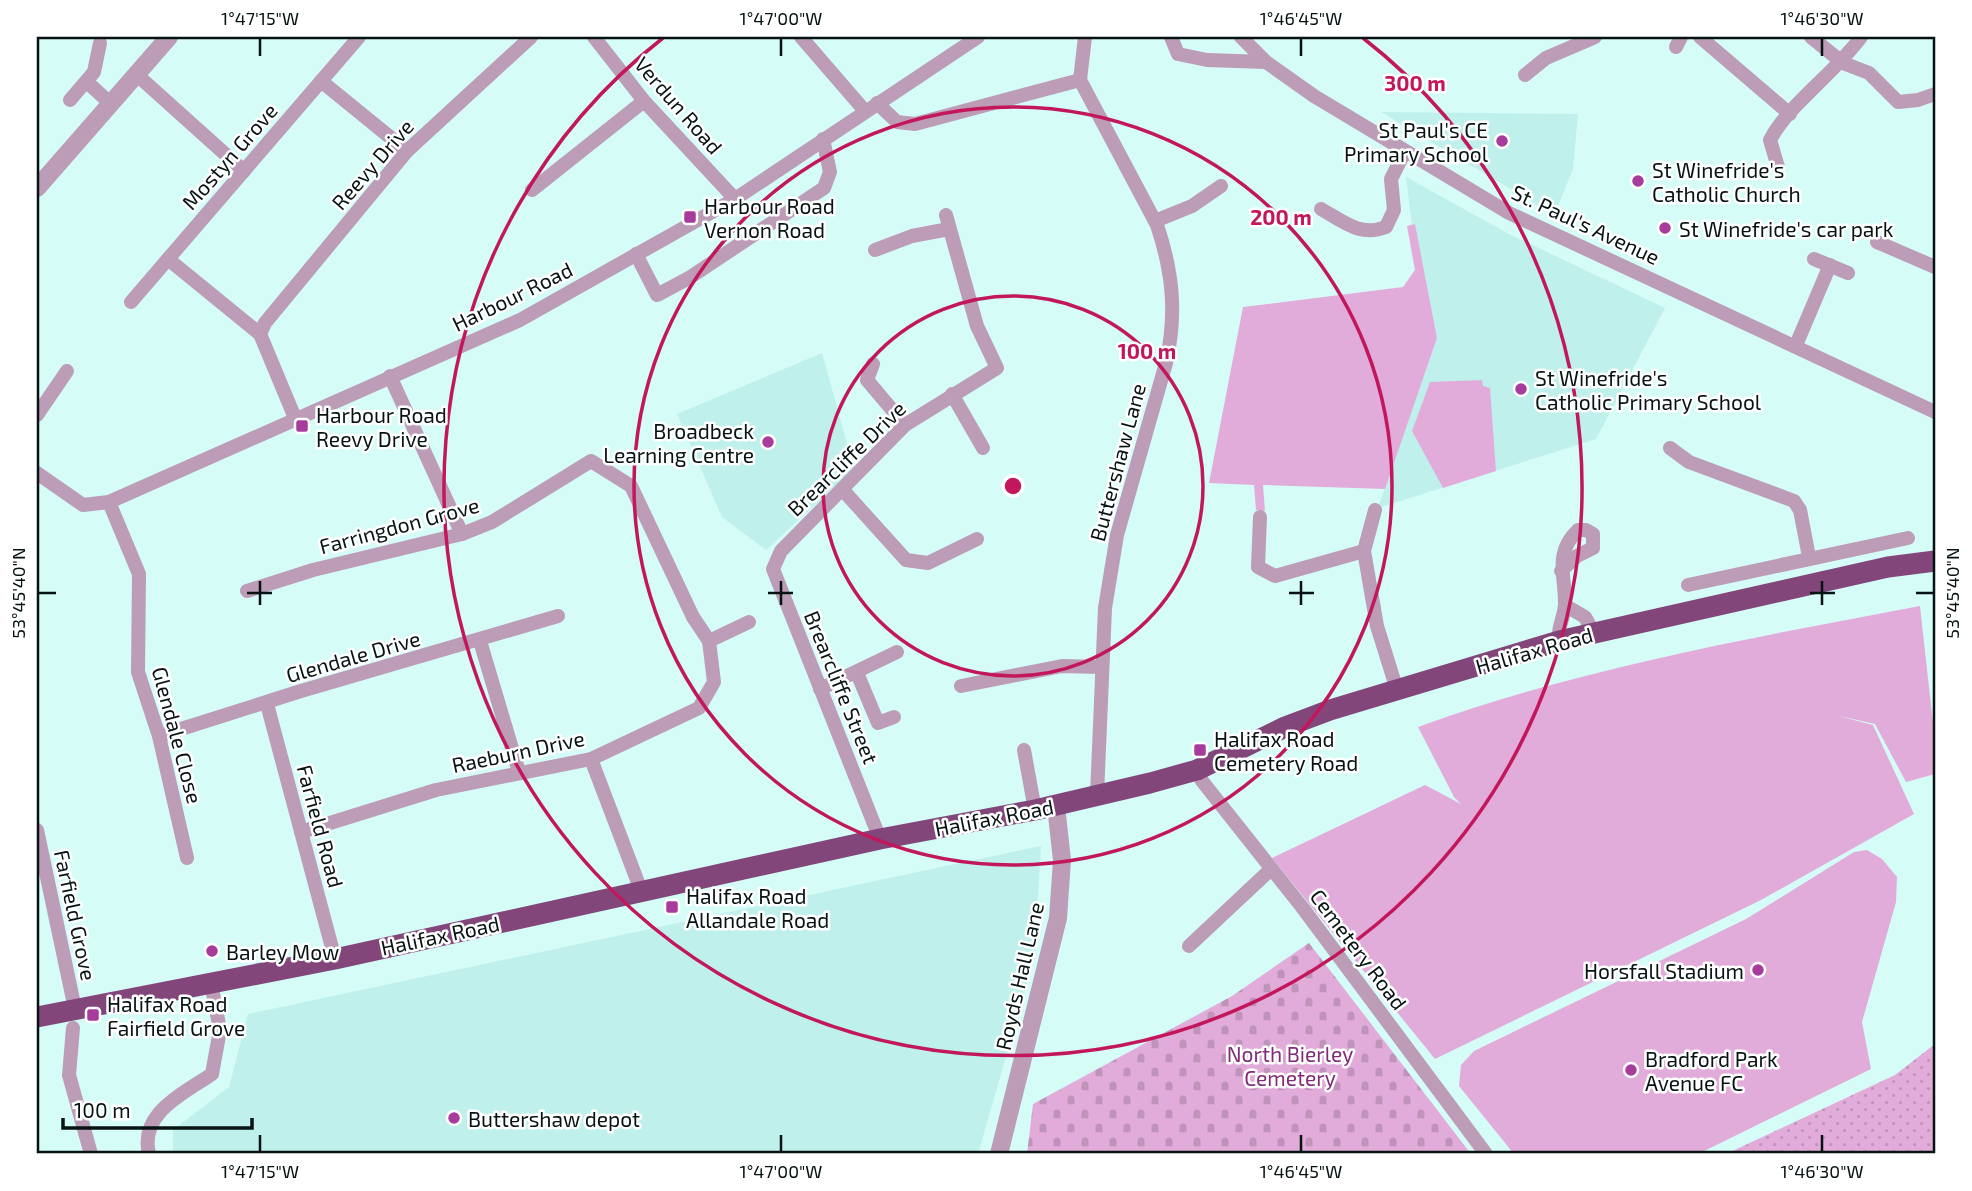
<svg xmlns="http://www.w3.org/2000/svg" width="1972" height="1191" viewBox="0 0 1972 1191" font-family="'Exo 2',sans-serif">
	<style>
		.built { fill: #c0f0eb }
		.grass { fill: #e2acda }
		.cemetery { fill: url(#cemetery-stones) }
		.park { fill: url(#park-dots) }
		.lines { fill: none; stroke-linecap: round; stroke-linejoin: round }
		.minor { stroke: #bc9cb7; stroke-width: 14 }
		.tertiary { stroke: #bc9cb7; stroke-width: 18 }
		.trunk { stroke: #82467b; stroke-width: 21 }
		.ticks { fill: none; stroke: #061312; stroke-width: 2.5 }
		.ring { fill: none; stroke: #c2185b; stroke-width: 3.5 }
		.poi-dot { fill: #a73c9d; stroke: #fff; stroke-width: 2.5 }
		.labels { text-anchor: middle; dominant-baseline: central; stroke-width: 5; stroke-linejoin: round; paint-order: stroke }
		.street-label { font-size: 21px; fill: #061312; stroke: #fff }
		.poi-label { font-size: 21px; fill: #061312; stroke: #fff; text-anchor: start }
		.park-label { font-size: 21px; fill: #7f2b77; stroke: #fff }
		.centre { fill: #c2185b; stroke: #fff; stroke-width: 3.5 }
		.ring-label { font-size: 21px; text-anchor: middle; font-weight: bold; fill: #c2185b; stroke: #fff; stroke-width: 5; stroke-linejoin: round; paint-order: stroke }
		.neatline { fill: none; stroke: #061312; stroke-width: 2.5 }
		.ticks-label { font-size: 18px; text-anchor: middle; fill: #061312 }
	</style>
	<defs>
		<pattern id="cemetery-stones" width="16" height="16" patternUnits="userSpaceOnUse" patternTransform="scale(1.75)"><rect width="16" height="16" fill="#e2acda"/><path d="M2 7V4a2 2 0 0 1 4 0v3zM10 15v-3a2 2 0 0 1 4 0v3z" fill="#c093ba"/></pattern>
		<pattern id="park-dots" width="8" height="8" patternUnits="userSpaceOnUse" patternTransform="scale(1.75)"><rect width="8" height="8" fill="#e2acda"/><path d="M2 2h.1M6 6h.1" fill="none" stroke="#c093ba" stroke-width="1.8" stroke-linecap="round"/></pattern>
	</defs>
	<rect width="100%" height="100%" fill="#d5fcf7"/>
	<!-- built -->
	<g class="built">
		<path d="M1381,112L1578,114L1573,169L1554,215Z"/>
		<path d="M1406,177L1507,233L1665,308L1596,439L1378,508L1437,338L1412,225Z"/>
		<path d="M822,353L854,469L766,550L722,517L677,414Z"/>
		<path d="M1041,846L1034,960L978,1154H173V1130L229,1087L248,1014Z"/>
	</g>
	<!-- grass -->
	<g class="grass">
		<path d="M1415,224L1437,338L1385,489L1263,485L1265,511L1256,510L1254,485L1209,483L1243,307L1403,287L1415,270L1407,226Z"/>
		<path d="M1482,380L1483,386L1490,388L1496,471L1443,488L1412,431L1430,382Z"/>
		<path d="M1920,606L1935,741V774L1906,782L1875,724L1835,715L1873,725L1914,814L1761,900L1435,1059L1272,858L1425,785L1461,804L1454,797L1418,727C1580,668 1751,638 1920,606Z"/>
		<path d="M1867,850L1882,859L1897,877L1896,902L1862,1022L1871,1069L1698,1154H1514L1459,1086L1461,1065L1474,1051L1746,919L1854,852Z"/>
	</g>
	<!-- cemetery -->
	<path class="cemetery" d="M1309,943L1471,1154H1027L1033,1104L1232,996Z"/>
	<!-- park -->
	<path class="park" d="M1935,1044V1154H1726L1895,1075Z"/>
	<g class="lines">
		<!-- minor -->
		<g class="minor">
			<path d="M594,37L644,101L735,199"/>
			<path d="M801,37L865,111"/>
			<path d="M1085,37L1080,80L1157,225C1173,273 1177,314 1166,363L1117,535L1105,608L1097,795"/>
			<path d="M1171,37L1178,54L1207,60L1266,62"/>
			<path d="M1241,37L1266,62L1314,96L1509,213L1935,412"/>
			<path d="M1700,37L1790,114"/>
			<path d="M1811,37L1843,63L1869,73L1898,102L1918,100L1935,94"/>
			<path d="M1676,47L1681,37"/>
			<path d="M136,74L244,171"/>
			<path d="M1525,75L1546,58L1595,37"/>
			<path d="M321,81L407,151"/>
			<path d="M87,82L111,104"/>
			<path d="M70,100L94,72L100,43"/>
			<path d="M877,103L897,122L915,124L1080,80"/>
			<path d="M1778,167L1770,140C1789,104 1835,73 1861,37"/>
			<path d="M532,190L644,101"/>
			<path d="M1321,209C1344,222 1360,237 1386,227L1394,210L1391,179L1404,153"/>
			<path d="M1155,221L1192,206L1221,186"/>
			<path d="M1877,242L1935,267"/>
			<path d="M875,250L912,236L949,229"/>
			<path d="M636,254L657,295L689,278L824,188L830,172L823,139"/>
			<path d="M168,259L260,334L295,418"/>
			<path d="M1814,259L1848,273"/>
			<path d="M131,302L359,37"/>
			<path d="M260,334L265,323L407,151L531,37"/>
			<path d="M1796,345L1830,265"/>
			<path d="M873,364L867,380L905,425"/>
			<path d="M390,376L462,534"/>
			<path d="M952,394L983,448"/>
			<path d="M37,415L67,371"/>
			<path d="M1670,448L1689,462L1794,501L1800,510L1809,557"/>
			<path d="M37,473L83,505L109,502L520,320L735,199L978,37"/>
			<path d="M842,489L906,560L928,563L977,539"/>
			<path d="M109,502L139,574L138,672L159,736L187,858"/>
			<path d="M1375,510L1364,551L1377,626L1397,690"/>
			<path d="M1260,517L1258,567L1275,576L1364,551"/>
			<path d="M1688,585L1908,538"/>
			<path d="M247,591L313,570L462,534L492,522L591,461L631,486L693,617L709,641L714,682L699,708L591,759L436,790L301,832"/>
			<path d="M1566,606L1585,617L1594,633"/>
			<path d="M480,641L519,772"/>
			<path d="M709,641L749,622"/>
			<path d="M1559,641C1557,626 1565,617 1565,603C1565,574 1554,553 1578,530H1586L1593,534V548L1577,556L1561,571"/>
			<path d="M857,673L878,723L894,717"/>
			<path d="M961,686L1062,666L1100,667"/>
			<path d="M820,689L897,652"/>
			<path d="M267,704L335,959"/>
			<path d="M159,736L301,691L558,616"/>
			<path d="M1024,750L1035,810"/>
			<path d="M591,759L642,893"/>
			<path d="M1197,770L1202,781L1302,907L1486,1154"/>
			<path d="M37,830L75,1009"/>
			<path d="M880,839L773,569L781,551L905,425L997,368L977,326L946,215"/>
			<path d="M1189,946L1271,869"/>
			<path d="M73,1028L69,1075L91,1154"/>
			<path d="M149,1154C139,1113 183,1094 212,1074L220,1030L211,983"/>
		</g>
		<!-- tertiary -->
		<g class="tertiary">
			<path d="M37,188L169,37"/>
			<path d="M999,1154L1058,918L1062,860L1056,806"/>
		</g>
		<!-- trunk -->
		<path class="trunk" d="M37,1017L335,959L880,839L1035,810L1150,783L1197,770L1285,727L1330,710L1559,641L1888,567L1935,561"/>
	</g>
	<!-- ticks -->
	<path class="ticks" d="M260,38V56M781,38V56M1301,38V56M1822,38V56M260,581V605M781,581V605M1301,581V605M1822,581V605M38,593H56M247,593H272M768,593H793M1289,593H1314M1810,593H1835M1916,593H1934M260,1135V1152M781,1135V1152M1301,1135V1152M1822,1135V1152"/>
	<!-- distance rings -->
	<g class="ring">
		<circle cx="1013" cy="486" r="190"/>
		<circle cx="1013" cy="486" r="379"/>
		<path d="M1363 38A569 569 0 1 1 663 38"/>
	</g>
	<!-- markers -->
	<g class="poi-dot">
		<circle cx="1502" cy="141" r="7"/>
		<circle cx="1638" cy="181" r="7"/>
		<rect x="683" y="210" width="14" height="14" rx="3.5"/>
		<circle cx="1665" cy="228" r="7"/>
		<circle cx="1521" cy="389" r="7"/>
		<rect x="295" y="419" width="14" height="14" rx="3.5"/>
		<circle cx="768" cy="442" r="7"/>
		<rect x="1193" y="743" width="14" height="14" rx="3.5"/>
		<rect x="665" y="900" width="14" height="14" rx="3.5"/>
		<circle cx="212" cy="951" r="7"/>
		<circle cx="1758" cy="970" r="7"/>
		<rect x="86" y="1008" width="14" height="14" rx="3.5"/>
		<circle cx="1631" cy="1070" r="7"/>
		<circle cx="454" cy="1118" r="7"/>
	</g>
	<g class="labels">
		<!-- street labels -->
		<g class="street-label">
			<text transform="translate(679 105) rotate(49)">Verdun Road</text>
			<text transform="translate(229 156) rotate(-49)">Mostyn Grove</text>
			<text transform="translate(372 164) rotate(-49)">Reevy Drive</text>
			<text transform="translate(1586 224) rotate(25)">St. Paul's Avenue</text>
			<text transform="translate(512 296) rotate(-26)">Harbour Road</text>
			<text transform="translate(846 458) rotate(-44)">Brearcliffe Drive</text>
			<text transform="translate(1117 462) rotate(-75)">Buttershaw Lane</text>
			<text transform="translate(399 525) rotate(-15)">Farringdon Grove</text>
			<text transform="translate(1534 650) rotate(-16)">Halifax Road</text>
			<text transform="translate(353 656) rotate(-16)">Glendale Drive</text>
			<text transform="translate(842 687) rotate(68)">Brearcliffe Street</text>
			<text transform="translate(178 735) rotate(75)">Glendale Close</text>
			<text transform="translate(518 751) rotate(-12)">Raeburn Drive</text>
			<text transform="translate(994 817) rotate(-11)">Halifax Road</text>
			<text transform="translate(321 826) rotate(75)">Farfield Road</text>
			<text transform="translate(76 915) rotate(78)">Farfield Grove</text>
			<text transform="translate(440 935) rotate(-12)">Halifax Road</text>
			<text transform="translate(1359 949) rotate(53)">Cemetery Road</text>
			<text transform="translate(1019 976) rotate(-77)">Royds Hall Lane</text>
		</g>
		<!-- poi labels -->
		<g class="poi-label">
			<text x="1488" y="129" text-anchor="end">St Paul's CE<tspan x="1488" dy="24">Primary School</tspan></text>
			<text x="1652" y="169">St Winefride's<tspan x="1652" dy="24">Catholic Church</tspan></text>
			<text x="704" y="205">Harbour Road<tspan x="704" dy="24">Vernon Road</tspan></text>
			<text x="1679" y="228">St Winefride's car park</text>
			<text x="1535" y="377">St Winefride's<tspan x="1535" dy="24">Catholic Primary School</tspan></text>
			<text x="316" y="414">Harbour Road<tspan x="316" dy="24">Reevy Drive</tspan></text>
			<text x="754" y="430" text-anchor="end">Broadbeck<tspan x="754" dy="24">Learning Centre</tspan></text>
			<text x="1214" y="738">Halifax Road<tspan x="1214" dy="24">Cemetery Road</tspan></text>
			<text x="686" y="895">Halifax Road<tspan x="686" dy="24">Allandale Road</tspan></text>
			<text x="226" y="951">Barley Mow</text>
			<text x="1744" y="970" text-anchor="end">Horsfall Stadium</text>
			<text x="107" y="1003">Halifax Road<tspan x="107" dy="24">Fairfield Grove</tspan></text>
			<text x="1645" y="1058">Bradford Park<tspan x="1645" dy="24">Avenue FC</tspan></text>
			<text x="468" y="1118">Buttershaw depot</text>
		</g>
		<!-- park labels -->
		<g class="park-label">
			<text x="1290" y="1053">North Bierley<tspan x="1290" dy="24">Cemetery</tspan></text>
		</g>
	</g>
	<circle cx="1013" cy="486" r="10" class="centre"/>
	<g class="ring-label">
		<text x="1415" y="91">300 m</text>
		<text x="1281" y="225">200 m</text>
		<text x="1147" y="359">100 m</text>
	</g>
	<!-- border -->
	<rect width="1972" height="1191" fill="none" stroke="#ffffff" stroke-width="77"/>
	<!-- scale -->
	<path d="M63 1118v10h189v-10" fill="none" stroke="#061312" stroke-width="3.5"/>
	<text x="74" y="1118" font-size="21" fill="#061312" stroke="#ffffff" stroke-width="5" paint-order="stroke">100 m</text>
	<rect x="38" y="38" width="1896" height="1114" class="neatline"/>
	<g class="ticks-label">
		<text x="260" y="25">1°47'15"W</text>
		<text x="781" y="25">1°47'00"W</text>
		<text x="1301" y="25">1°46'45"W</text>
		<text x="1822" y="25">1°46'30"W</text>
		<text transform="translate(19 593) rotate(-90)" y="6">53°45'40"N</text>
		<text transform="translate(1953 593) rotate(-90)" y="6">53°45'40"N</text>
		<text x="260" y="1178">1°47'15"W</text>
		<text x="781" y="1178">1°47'00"W</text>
		<text x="1301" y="1178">1°46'45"W</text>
		<text x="1822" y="1178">1°46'30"W</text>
	</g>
</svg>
